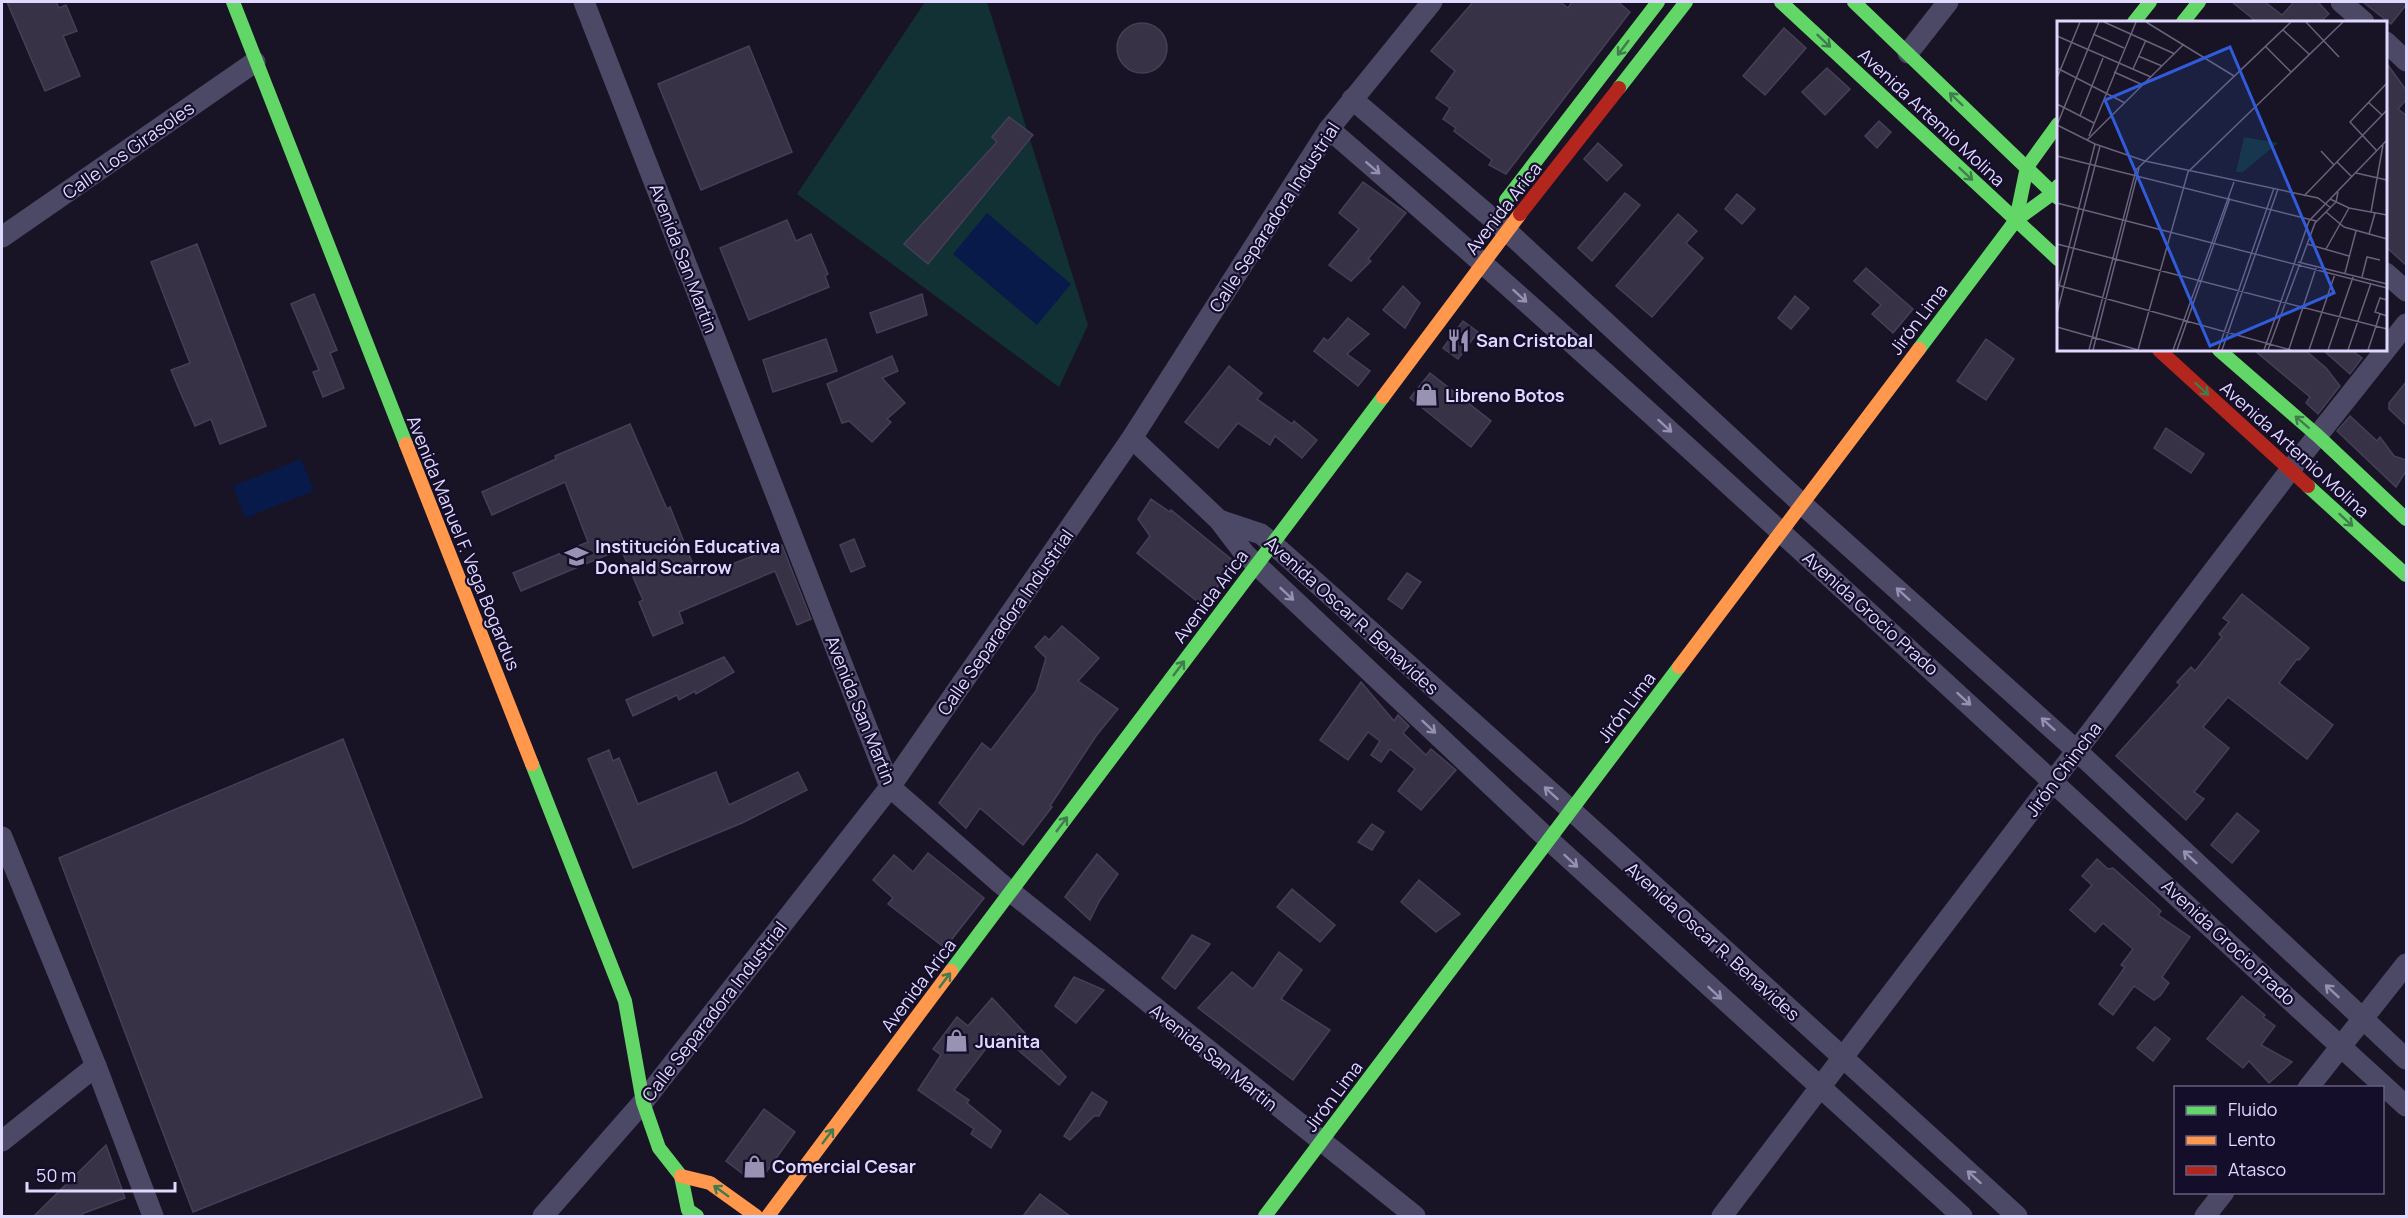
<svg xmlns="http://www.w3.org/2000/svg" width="2408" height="1218" viewBox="0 0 2408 1218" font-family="Manrope,sans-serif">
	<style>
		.green { fill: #123134 }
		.water { fill: #081a49 }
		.building { fill: #383246; stroke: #453f58; stroke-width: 1.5 }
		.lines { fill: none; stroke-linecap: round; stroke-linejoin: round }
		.street { stroke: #4c4966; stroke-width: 21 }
		.fast { stroke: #63d668; stroke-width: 14 }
		.slow { stroke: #ff974d; stroke-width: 14 }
		.jam { stroke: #b3261e; stroke-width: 14 }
		.oneway { stroke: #407c4d }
		.oneway2 { stroke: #9690b2 }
		.labels { text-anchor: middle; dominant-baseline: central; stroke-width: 4.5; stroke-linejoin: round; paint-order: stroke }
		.street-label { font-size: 18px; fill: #dfd8ff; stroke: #150e2b }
		.poi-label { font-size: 18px; font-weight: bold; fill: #dfd8ff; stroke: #150e2b; text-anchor: start }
		.inset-road { fill: none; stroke: #68627c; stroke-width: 1.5 }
		.view { fill: #305cdc; fill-opacity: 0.15; stroke: #305cdc; stroke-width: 3 }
		.inset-edge { fill: none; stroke: #dfd8ff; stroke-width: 3 }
	</style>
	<rect width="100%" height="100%" fill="#181425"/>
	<!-- green -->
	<path class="green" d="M925,2H987L1088,325L1059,387L797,194Z"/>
	<!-- water -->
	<g class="water">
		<path d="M987,213L1071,284L1037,325L953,254Z"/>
		<path d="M301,459L314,491L245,518L233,486Z"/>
	</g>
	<!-- building -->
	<g class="building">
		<path d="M7,2H56L59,8L66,5L77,31L63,36L80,76L45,91Z"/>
		<path d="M1473,2H1560L1568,8L1572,2H1618L1630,12L1506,174L1489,165L1492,160L1454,131L1456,128L1443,119L1450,108L1436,98L1455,71L1431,51Z"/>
		<path d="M2232,2H2265L2282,15L2294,2H2318L2329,14L2320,22H2257Z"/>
		<path d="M2363,2H2406V5L2391,24Z"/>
		<circle cx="1142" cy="48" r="25"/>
		<path d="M1784,28L1806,48L1765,95L1743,76Z"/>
		<path d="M749,46L792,152L701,190L658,84Z"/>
		<path d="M2385,61L2406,90V100L2398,109L2406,115V265L2385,246Z"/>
		<path d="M1827,68L1850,89L1825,115L1802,92Z"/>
		<path d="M1009,117L1033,135L928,264L904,244L997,142L992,137Z"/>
		<path d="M1879,121L1891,132L1877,148L1865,136Z"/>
		<path d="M1598,143L1622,165L1607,181L1584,159Z"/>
		<path d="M1363,182L1406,213L1368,259L1371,261L1351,281L1329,265L1359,229L1339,213Z"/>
		<path d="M1625,193L1640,205L1592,261L1578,248Z"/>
		<path d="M1737,194L1755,209L1742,224L1725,209Z"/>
		<path d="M1678,214L1697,231L1686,243L1703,258L1652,317L1616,286Z"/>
		<path d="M787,220L796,241L811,234L828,274L825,276L829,287L749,320L720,248Z"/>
		<path d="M197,244L266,426L220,444L211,419L195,426L178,387L171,370L190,363L151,262Z"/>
		<path d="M1866,268L1913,309L1893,333L1872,314L1881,305L1854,281Z"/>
		<path d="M1403,286L1420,303L1405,328L1383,310Z"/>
		<path d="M314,294L337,350L330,353L344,388L323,397L313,372L319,370L291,304Z"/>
		<path d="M922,294L927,315L877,333L870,313Z"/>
		<path d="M1795,296L1809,308L1791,329L1778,318Z"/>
		<path d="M1348,318L1369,334L1347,354L1370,371L1358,386L1314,351L1324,338L1328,341Z"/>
		<path d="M1463,321L1478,332L1458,359L1443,348Z"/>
		<path d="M826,339L837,371L773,392L763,360Z"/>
		<path d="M1986,339L2014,359L1986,400L1957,381Z"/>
		<path d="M2254,350H2305L2326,368L2340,386L2318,414L2306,403L2310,397Z"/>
		<path d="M2323,350H2351L2362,358L2350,374Z"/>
		<path d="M892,356L898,371L882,378L905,403L887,419L891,422L872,442L849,421L842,423L827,384Z"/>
		<path d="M1229,366L1262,393L1257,399L1292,424L1294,421L1317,440L1302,458L1275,436L1270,445L1238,423L1218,448L1185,422Z"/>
		<path d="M1430,373L1491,421L1471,447L1410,398Z"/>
		<path d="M2406,382V425L2389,409V403Z"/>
		<path d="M2350,416L2377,441L2380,437L2394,456L2406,460V471L2396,487L2337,431Z"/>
		<path d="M630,424L667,509L670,507L698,577L782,545L811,619L797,625L775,571L679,612L683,623L653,636L639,602L643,600L621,549L521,591L513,573L588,542L565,482L492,515L482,492L556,459L555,456Z"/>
		<path d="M2166,428L2204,454L2191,473L2154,448Z"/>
		<path d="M1151,499L1170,512L1171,510L1236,563L1203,606L1137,553L1150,536L1138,519Z"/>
		<path d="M854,539L865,566L851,572L840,545Z"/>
		<path d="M1407,573L1421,582L1402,609L1388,599Z"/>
		<path d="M2242,594L2309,648L2299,660L2297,659L2279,683L2333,725L2307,759L2228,697L2203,727L2229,748L2194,792L2204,799L2186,820L2116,756L2180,685L2177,682L2191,667L2195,671L2222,637L2219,634L2229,622L2223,618Z"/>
		<path d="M1062,626L1099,658L1078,681L1118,709L1096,736L1050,806L1052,807L1023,845L980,808L966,828L939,803L982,743L991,750L1036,691L1046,658L1035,647L1045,636L1049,640Z"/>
		<path d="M724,657L734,672L696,694L695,691L679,700L677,695L633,716L626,700Z"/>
		<path d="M1361,682L1394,721L1398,715L1409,726L1403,733L1426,755L1431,749L1456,770L1421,810L1398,791L1415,769L1390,749L1381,762L1371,755L1380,741L1368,732L1348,760L1320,740Z"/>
		<path d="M343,739L482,1097L193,1212L59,858Z"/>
		<path d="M609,750L613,761L619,758L638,804L716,772L729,805L798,772L807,790L742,823L633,868L588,759Z"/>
		<path d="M2237,813L2259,831L2232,863L2211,845Z"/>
		<path d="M1372,824L1384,832L1372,850L1358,842Z"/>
		<path d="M928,853L984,898L945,948L888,904L893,898L873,880L894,855L913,872Z"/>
		<path d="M1097,854L1118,874L1100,900L1090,920L1065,897Z"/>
		<path d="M2097,859L2108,869L2113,868L2161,911L2158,915L2190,937L2162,977L2169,983L2160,996L2154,1000L2134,986L2113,1015L2099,1004L2125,967L2121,965L2133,949L2103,923L2095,932L2070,910L2092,885L2082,876Z"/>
		<path d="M1419,880L1460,914L1436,932L1401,902Z"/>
		<path d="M1292,889L1335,925L1320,942L1277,907Z"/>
		<path d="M1192,935L1210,944L1175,989L1162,978Z"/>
		<path d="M1279,952L1302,970L1281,999L1330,1030L1293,1080L1198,1008L1232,972L1253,989Z"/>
		<path d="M1074,977L1104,990L1076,1023L1055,1006Z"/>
		<path d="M2242,996L2265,1015L2263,1017L2275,1026L2261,1045L2292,1062L2269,1083L2249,1061L2243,1068L2207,1039Z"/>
		<path d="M992,998L1066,1077L1059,1085L998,1033L954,1090L969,1100L967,1103L1001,1131L991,1148L971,1134L974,1129L918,1090L941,1055L933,1049L957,1017L968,1026Z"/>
		<path d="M2155,1027L2170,1039L2153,1061L2137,1048Z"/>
		<path d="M1092,1092L1107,1102L1099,1116H1094L1070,1140L1064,1136Z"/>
		<path d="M764,1109L795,1132L764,1175L747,1177L726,1161Z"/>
		<path d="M106,1145L125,1198L84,1213L80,1216H34Z"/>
		<path d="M1040,1194L1070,1216H1023Z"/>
	</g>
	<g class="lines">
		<!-- street -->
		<g class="street">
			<path d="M584,2L890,787L1000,883L1415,1216"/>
			<path d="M2341,2L2364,22"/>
			<path d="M2386,42L2406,61"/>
			<path d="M1908,53L1948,2"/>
			<path d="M1352,99L1507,231L1802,504L2077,751L2406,1059"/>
			<path d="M1329,129C1696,446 2047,780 2406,1106"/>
			<path d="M2,237L255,62"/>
			<path d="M2386,273L2406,291"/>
			<path d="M1132,438L1219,520L1245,554L1549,840L1962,1216"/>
			<path d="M1219,520L1261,534L1273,544L1571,810L2017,1216"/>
			<path d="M2,837L96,1066L153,1216"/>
			<path d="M2308,1088L2406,964"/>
			<path d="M2,1141L96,1066"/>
			<path d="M543,1216L643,1102L890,787L1132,438L1329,129L1432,2"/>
			<path d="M1722,1216L2291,469L2406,324"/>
			<path d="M2205,1216L2224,1192"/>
		</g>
		<!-- fast -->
		<g class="fast">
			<path d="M233,2L406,444"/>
			<path d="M1781,2L2058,259"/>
			<path d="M1854,2L2058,198"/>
			<path d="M2134,22L2150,2"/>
			<path d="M2183,22L2199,2"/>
			<path d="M1619,88L1686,2"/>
			<path d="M1506,200L1658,2"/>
			<path d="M2016,220L2027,167L2058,124"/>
			<path d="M1919,349L2016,220L2053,193L2058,186"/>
			<path d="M2219,350L2318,436L2406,519"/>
			<path d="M2308,486L2406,575"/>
			<path d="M532,764L625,1001L643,1102L659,1148L681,1176L688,1210L697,1216"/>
			<path d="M951,971L1383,397"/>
			<path d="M1265,1216L1679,667"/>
		</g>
		<!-- slow -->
		<g class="slow">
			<path d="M1383,397L1520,214"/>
			<path d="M406,444L532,764"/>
			<path d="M1679,667L1919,349"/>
			<path d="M681,1176L710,1183L756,1216"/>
			<path d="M768,1216L951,971"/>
		</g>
		<!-- jam -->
		<g class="jam">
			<path d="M1520,214L1619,88"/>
			<path d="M2159,350L2308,486"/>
		</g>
	</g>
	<!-- one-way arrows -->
	<defs><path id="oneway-shaft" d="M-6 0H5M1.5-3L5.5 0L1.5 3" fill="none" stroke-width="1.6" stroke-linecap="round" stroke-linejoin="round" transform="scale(1.5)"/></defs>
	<g class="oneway">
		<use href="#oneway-shaft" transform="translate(1824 41) rotate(43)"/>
		<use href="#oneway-shaft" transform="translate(1623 48) rotate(127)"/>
		<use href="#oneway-shaft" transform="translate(1956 99) rotate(-136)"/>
		<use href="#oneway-shaft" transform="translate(1966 174) rotate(43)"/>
		<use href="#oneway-shaft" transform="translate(2202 389) rotate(42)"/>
		<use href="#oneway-shaft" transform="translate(2302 422) rotate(-139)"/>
		<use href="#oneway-shaft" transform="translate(2346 520) rotate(43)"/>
		<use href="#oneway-shaft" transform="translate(1179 668) rotate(-53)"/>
		<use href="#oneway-shaft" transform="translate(1062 824) rotate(-53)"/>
		<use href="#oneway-shaft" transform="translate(945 980) rotate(-53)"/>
		<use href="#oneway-shaft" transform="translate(828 1136) rotate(-53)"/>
		<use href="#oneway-shaft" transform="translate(721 1191) rotate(-144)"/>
	</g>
	<g class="oneway2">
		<use href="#oneway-shaft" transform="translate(1373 168) rotate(41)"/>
		<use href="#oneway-shaft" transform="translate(1520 296) rotate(42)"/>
		<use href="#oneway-shaft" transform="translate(1665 426) rotate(42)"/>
		<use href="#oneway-shaft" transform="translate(1287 594) rotate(43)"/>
		<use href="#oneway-shaft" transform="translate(1903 594) rotate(-138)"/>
		<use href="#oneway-shaft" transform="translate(1964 699) rotate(42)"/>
		<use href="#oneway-shaft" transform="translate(2048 724) rotate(-138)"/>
		<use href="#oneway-shaft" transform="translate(1429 727) rotate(43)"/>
		<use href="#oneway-shaft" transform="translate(1551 793) rotate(-138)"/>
		<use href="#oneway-shaft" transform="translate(2190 857) rotate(-137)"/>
		<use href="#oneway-shaft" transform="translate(1571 861) rotate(43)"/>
		<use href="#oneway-shaft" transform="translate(2332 991) rotate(-137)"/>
		<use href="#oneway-shaft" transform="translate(1715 993) rotate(43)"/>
		<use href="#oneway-shaft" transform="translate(1974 1177) rotate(-138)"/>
	</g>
	<!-- icons -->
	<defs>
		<symbol id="restaurant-bare" viewBox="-9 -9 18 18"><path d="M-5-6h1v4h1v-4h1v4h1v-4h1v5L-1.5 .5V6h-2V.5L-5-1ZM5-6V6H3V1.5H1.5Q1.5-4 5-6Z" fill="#9993b3" stroke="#150e2b" stroke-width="2.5" paint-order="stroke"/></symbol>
		<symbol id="shop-bare" viewBox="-9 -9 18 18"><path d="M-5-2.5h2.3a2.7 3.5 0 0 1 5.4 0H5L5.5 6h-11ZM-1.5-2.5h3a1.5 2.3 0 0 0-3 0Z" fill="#9993b3" stroke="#150e2b" stroke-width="2.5" paint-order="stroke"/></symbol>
		<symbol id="school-bare" viewBox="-9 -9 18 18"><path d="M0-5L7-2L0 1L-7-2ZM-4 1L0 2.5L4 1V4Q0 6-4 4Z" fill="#9993b3" stroke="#150e2b" stroke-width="2.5" paint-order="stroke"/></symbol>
	</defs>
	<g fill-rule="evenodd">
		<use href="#restaurant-bare" x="1442" y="324" width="33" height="33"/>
		<use href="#shop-bare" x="1410" y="378" width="33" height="33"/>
		<use href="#school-bare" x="560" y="540" width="33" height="33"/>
		<use href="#shop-bare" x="940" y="1024" width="33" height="33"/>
		<use href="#shop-bare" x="738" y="1150" width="33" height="33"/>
	</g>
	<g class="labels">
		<!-- street labels -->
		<g class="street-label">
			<text transform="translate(1932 117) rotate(43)">Avenida Artemio Molina</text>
			<text transform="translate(128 150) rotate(-35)">Calle Los Girasoles</text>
			<text transform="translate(1503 208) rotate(-52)">Avenida Arica</text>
			<text transform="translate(1274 217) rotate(-57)">Calle Separadora Industrial</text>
			<text transform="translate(684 258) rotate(69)">Avenida San Martin</text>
			<text transform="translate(1918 319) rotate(-53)">Jirón Lima</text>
			<text transform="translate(2295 449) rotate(42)">Avenida Artemio Molina</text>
			<text transform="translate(464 543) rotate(68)">Avenida Manuel F. Vega Bogardus</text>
			<text transform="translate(1210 596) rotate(-53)">Avenida Arica</text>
			<text transform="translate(1871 613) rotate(42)">Avenida Grocio Prado</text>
			<text transform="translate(1352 615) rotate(42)">Avenida Oscar R. Benavides</text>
			<text transform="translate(1005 622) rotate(-55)">Calle Separadora Industrial</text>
			<text transform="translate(1626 707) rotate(-53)">Jirón Lima</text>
			<text transform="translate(861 710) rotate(68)">Avenida San Martin</text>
			<text transform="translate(2063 769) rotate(-53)">Jirón Chincha</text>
			<text transform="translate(1713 941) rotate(42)">Avenida Oscar R. Benavides</text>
			<text transform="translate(2229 942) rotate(43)">Avenida Grocio Prado</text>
			<text transform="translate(918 985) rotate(-53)">Avenida Arica</text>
			<text transform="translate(714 1011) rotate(-52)">Calle Separadora Industrial</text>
			<text transform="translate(1214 1057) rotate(39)">Avenida San Martin</text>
			<text transform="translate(1333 1096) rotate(-53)">Jirón Lima</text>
		</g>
		<!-- poi labels -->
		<g class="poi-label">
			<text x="1476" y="340">San Cristobal</text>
			<text x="1445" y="395">Libreno Botos</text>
			<text x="595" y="546">Institución Educativa<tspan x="595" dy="21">Donald Scarrow</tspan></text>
			<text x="975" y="1041">Juanita</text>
			<text x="772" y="1166">Comercial Cesar</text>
		</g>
	</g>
	<!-- overview -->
	<g transform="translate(2057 21)">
		<rect width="330" height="330" fill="#181425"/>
		<path d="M187,116L221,122L186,151H179Z" fill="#123134"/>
		<path class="inset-road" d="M47,1L118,33M89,1L177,55M249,1L282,36M226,9L252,33M36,13L67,27M0,15L94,56M209,26L234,51M81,35L105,45M0,47L68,82M76,48L89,19M57,51L86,64M0,57L23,1M311,81L325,94M0,83L37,102M23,95L46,37M0,104L38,123L88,140L261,177L274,187M0,104L42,1M32,115L79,1M30,119L127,23M264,130L277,144M320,130L293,101L330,62M0,135L259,200M280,141L295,156M299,152L330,159M247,175L330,89M273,178L292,187L330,194M0,182L330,267M269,191L287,206L330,218M314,191L326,124M312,213L318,192M0,223L330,308M250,223L292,235M269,228L292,187M241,241L330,263M288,252L299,210M305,256L310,236L323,239M0,264L234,329M0,273L38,123M330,279L323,277L318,291L330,295M0,292L43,125M0,306L81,329M232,328L259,247M32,329L79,149L234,1M36,329L82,147M81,329L131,151L286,1M116,329L177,161M120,329L173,177M161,329L217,167M165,329L221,168M207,329L252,200L330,119M211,329L258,202L279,181L281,171M252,329L278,253M271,329L296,256M291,329L314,262M311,329L323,293"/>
		<path class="view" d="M173,26L277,272L153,325L48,79Z"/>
		<rect width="330" height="330" class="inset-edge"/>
	</g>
	<!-- border -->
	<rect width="2408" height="1218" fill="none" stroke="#dfd8ff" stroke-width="6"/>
	<!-- legend -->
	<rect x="2174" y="1086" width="210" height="108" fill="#150e2b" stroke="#665f80" stroke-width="1.5"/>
	<rect x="2186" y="1106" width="30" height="9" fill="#63d668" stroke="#665f80" stroke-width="1.5"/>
	<text x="2228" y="1116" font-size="18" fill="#dfd8ff">Fluido</text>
	<rect x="2186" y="1136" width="30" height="9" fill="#ff974d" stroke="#665f80" stroke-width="1.5"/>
	<text x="2228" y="1146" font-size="18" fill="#dfd8ff">Lento</text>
	<rect x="2186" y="1166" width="30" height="9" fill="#b3261e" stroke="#665f80" stroke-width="1.5"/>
	<text x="2228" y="1176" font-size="18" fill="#dfd8ff">Atasco</text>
	<!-- scale -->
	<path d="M27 1182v9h148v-9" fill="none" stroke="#dfd8ff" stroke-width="3"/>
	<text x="36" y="1182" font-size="18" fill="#dfd8ff" stroke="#150e2b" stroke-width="4.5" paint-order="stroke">50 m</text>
</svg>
